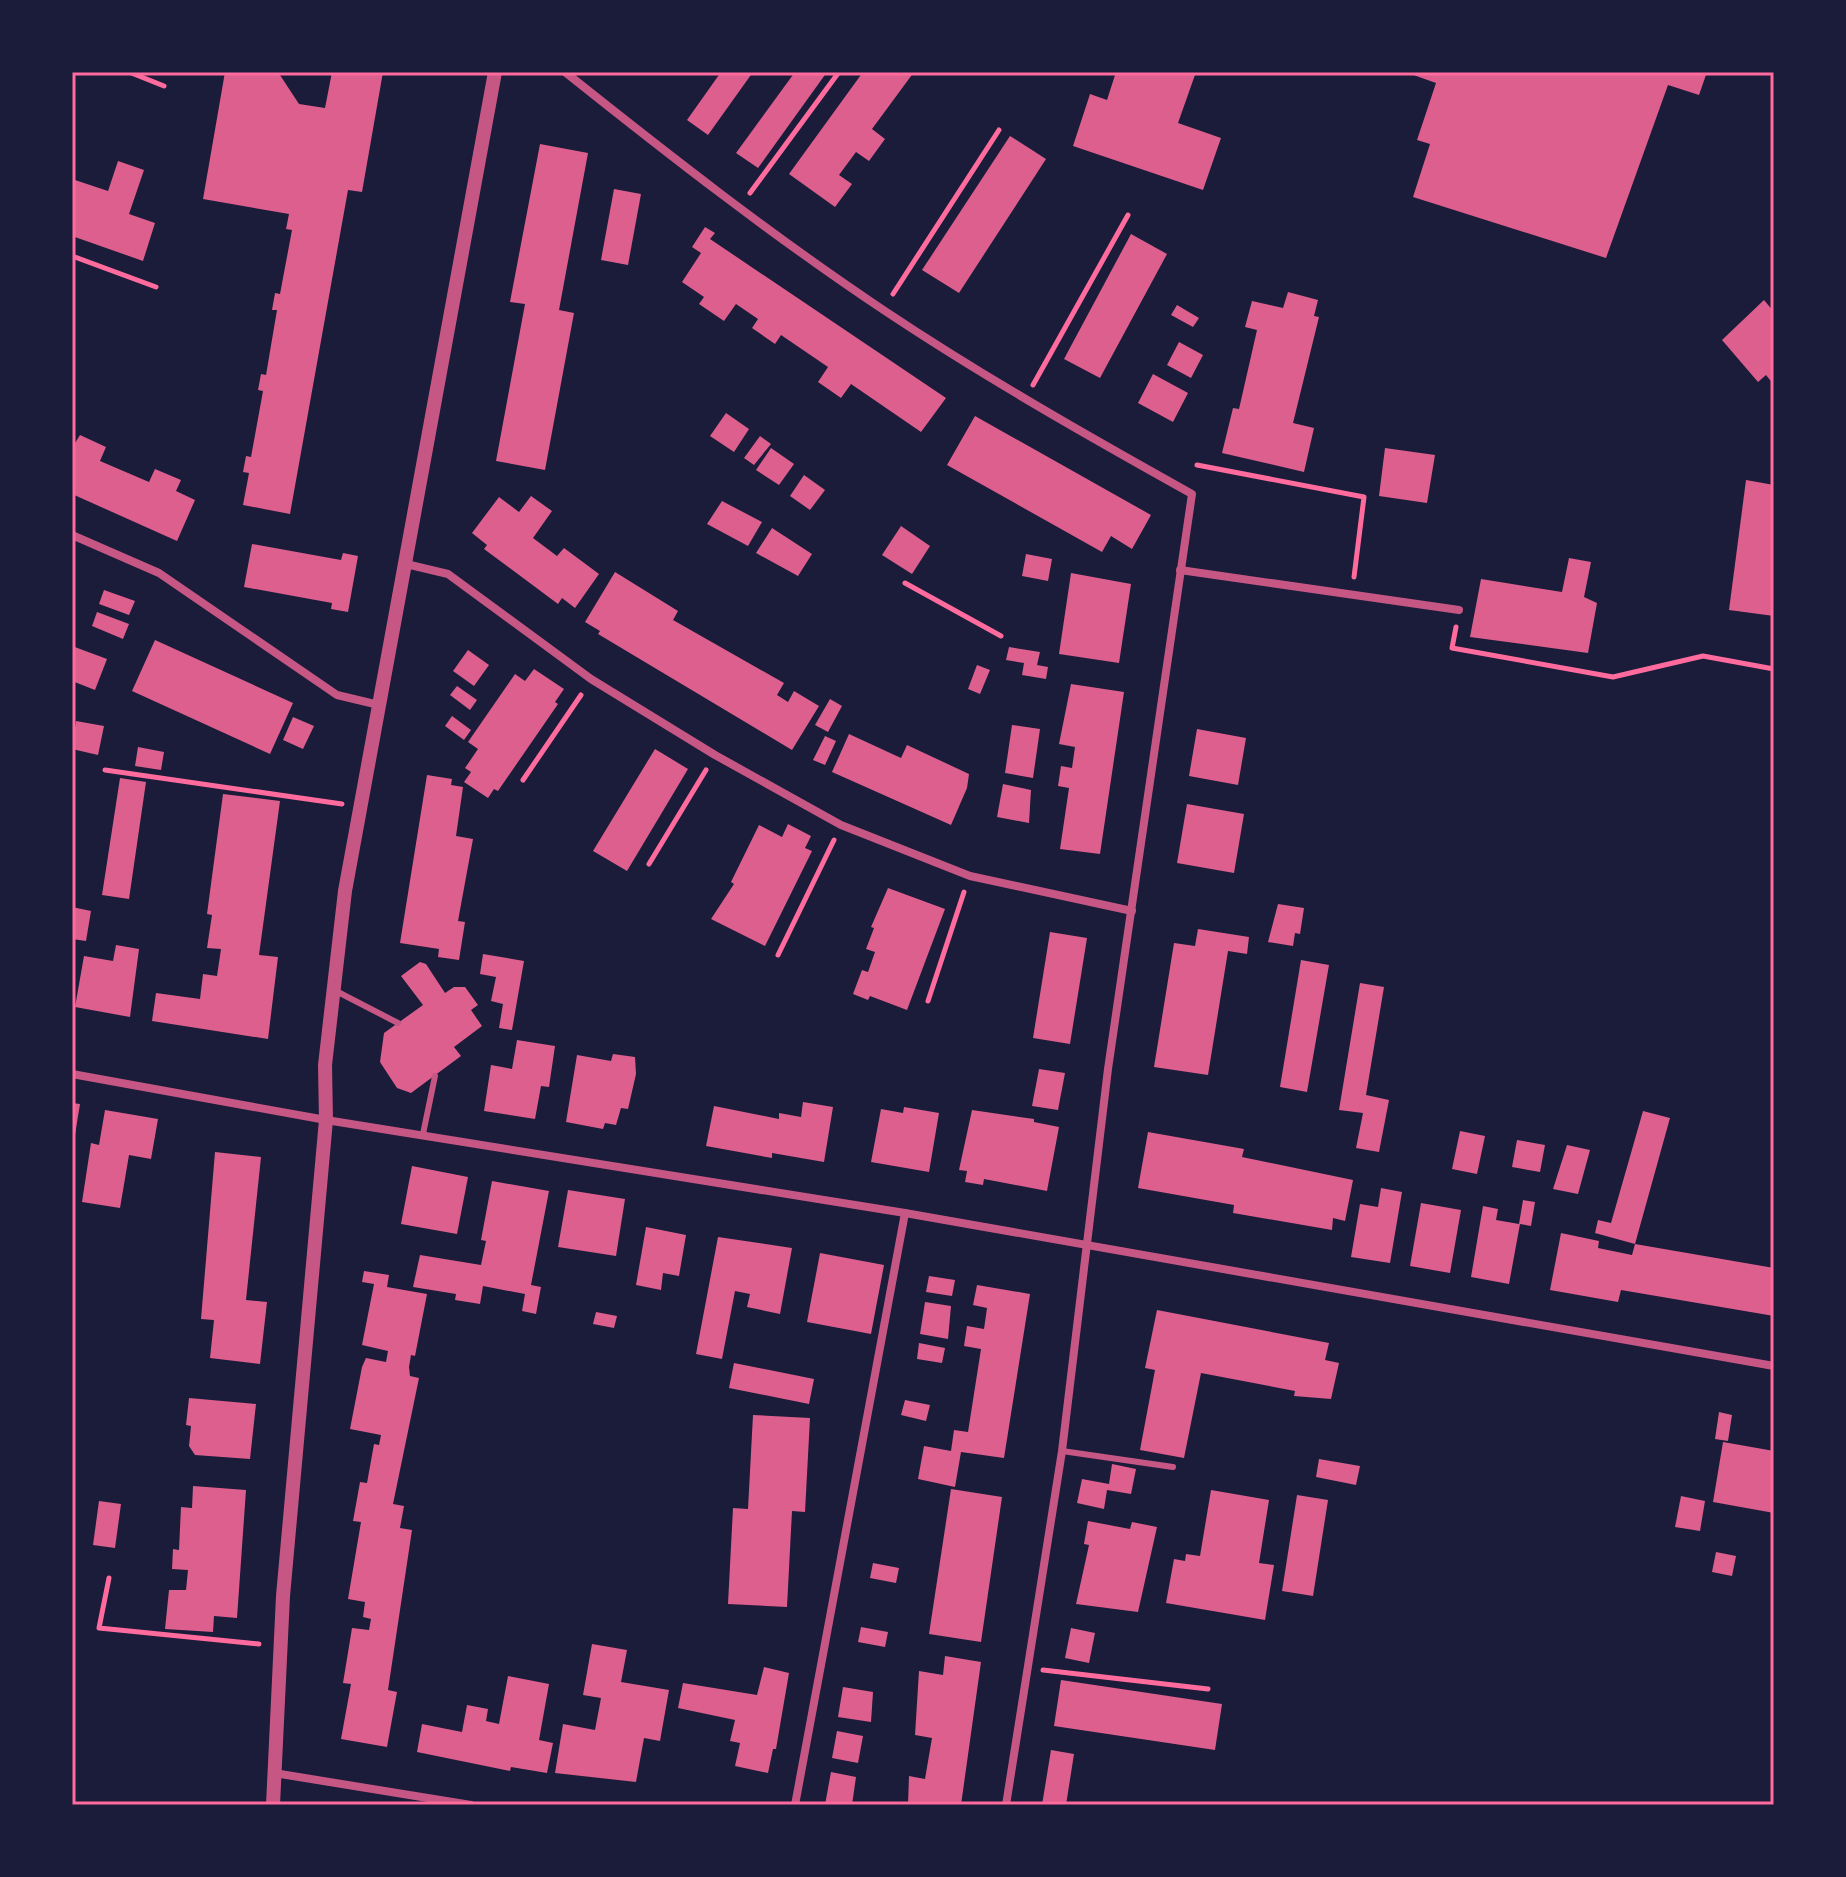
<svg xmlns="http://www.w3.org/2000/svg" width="1846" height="1877" viewBox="0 0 1846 1877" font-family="'Crimson Pro',serif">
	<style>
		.building { fill: #dd5f8e }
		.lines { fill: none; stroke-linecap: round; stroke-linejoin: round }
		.path { stroke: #ff6b9d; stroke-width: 5 }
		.service { stroke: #c65784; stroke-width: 6 }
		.minor { stroke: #c65784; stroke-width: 8 }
		.tertiary { stroke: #c65784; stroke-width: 14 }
		.neatline { fill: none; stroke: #ff6b9d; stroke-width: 3 }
	</style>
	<rect width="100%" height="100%" fill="#1b1b3a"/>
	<!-- building -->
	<g class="building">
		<path d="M225,72H278L299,104L325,108L332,72H383L362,192L348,190L290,514L243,505L249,473L243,472L246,456L251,457L263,391L258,390L261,374L266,375L277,310H272L275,293L280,294L292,230L286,229L289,214L203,199Z"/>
		<path d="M721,72H753L708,135L687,120Z"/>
		<path d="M795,72H827L758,168L736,153Z"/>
		<path d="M863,72H914L872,129L885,139L869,161L856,152L839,175L852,184L835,207L789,174Z"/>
		<path d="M1116,72H1196L1178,123L1221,138L1203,190L1073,146L1090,94L1107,100Z"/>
		<path d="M1405,72H1707L1699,95L1668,85L1606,258L1413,197L1430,144L1417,140L1436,83Z"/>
		<path d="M1010,136L1046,159L959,293L922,270Z"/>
		<path d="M540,144L588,153L559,310L574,313L545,470L496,461L525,304L510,302Z"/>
		<path d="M118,161L144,170L129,214L155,223L143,261L72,236V179L108,191Z"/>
		<path d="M614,189L641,194L628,265L601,260Z"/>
		<path d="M705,227L715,233L710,239L946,398L921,432L851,384L841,398L818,382L828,367L781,335L775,344L752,328L758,319L736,304L724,321L699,304L704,297L682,282L701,253L692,247Z"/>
		<path d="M1131,234L1167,254L1100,378L1064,359Z"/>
		<path d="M1288,292L1318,300L1314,316L1319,317L1293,423L1314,428L1304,472L1222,453L1233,408L1239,409L1257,330L1245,327L1252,301L1283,308Z"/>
		<path d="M1764,300L1774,312V385L1766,375L1758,382L1722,340Z"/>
		<path d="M1177,305L1199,318L1193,327L1171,315Z"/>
		<path d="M1179,342L1203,355L1191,378L1167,365Z"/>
		<path d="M1153,374L1188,393L1173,422L1138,403Z"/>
		<path d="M726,413L749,429L734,452L710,436Z"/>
		<path d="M975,416L1151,515L1132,549L1111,536L1102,552L947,465Z"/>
		<path d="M80,435L106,447L100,461L149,482L155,469L181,480L176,491L195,500L177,541L72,494V448Z"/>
		<path d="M760,436L771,444L754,465L744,458Z"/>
		<path d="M771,448L794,464L779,485L756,470Z"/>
		<path d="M1385,448L1435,455L1427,503L1379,496Z"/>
		<path d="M804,475L825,490L810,510L790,496Z"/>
		<path d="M1746,480L1774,485V616L1729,610Z"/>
		<path d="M531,496L552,511L533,538L557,556L564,548L599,574L575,608L562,598L558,604L484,549L487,545L472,533L499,497L519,512Z"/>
		<path d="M722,501L762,522L748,546L707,524Z"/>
		<path d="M901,526L930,546L912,574L882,555Z"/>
		<path d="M772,528L812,554L798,576L756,553Z"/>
		<path d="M252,544L341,560L343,553L358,556L348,612L331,609L332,603L244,587Z"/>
		<path d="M1026,554L1052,559L1048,581L1022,576Z"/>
		<path d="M1569,558L1591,562L1584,597L1597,603L1588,653L1470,637L1481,579L1562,592Z"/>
		<path d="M615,572L678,611L673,620L784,683L777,695L788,702L794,691L819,706L792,750L598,634L600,631L585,622Z"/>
		<path d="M1071,573L1131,584L1119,663L1059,654Z"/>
		<path d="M104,590L135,601L129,615L99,604Z"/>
		<path d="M97,612L129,624L123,639L92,626Z"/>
		<path d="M155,640L293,703L270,754L132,691Z"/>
		<path d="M72,646L107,659L95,690L72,681Z"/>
		<path d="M1009,647L1040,652L1037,665L1048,667L1046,679L1022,675L1024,663L1006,660Z"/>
		<path d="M468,650L489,665L474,686L453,671Z"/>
		<path d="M977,665L990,670L980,694L968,689Z"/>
		<path d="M534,669L564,689L555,702L558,704L498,791L494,789L488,798L464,782L471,772L465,768L478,749L468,742L515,674L525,681Z"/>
		<path d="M1071,684L1124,692L1100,854L1060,849L1069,788L1058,786L1061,766L1072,768L1075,747L1059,744Z"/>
		<path d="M457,686L477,700L470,710L450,695Z"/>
		<path d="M830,699L842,706L828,732L815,725Z"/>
		<path d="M452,716L471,730L464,740L445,726Z"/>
		<path d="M293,717L314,726L303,749L283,740Z"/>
		<path d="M76,721L104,726L98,755L72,749Z"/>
		<path d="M1012,725L1040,729L1033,778L1005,773Z"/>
		<path d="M1197,729L1246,738L1238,785L1189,776Z"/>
		<path d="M849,734L901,758L907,745L969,774L967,788L951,825L832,772Z"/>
		<path d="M825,736L836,741L825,765L813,760Z"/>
		<path d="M138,747L164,752L161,770L135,766Z"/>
		<path d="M655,749L688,769L627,871L593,851Z"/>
		<path d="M427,775L452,779L451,785L463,787L456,836L473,839L458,921L465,922L459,960L438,957L439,949L400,943Z"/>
		<path d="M120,778L146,782L129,899L102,895Z"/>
		<path d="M1003,784L1031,790L1029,823L997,817Z"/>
		<path d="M223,794L280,801L259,955L278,957L268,1039L152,1021L156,993L200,999L203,974L217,976L221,949L207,948L212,915L207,914Z"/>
		<path d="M1187,804L1244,814L1234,873L1177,863Z"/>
		<path d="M788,824L811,836L805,848L812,851L765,946L711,919L734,884L731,882L759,825L782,837Z"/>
		<path d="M888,888L945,909L907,1010L870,996L868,1000L853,994L862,970L868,972L875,952L866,949L874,928L871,927Z"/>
		<path d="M1278,904L1304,908L1300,934L1295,933L1293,946L1268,942Z"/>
		<path d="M72,907L91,911L86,941L72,939Z"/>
		<path d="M1198,929L1249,937L1247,954L1228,951L1208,1075L1154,1067L1174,943L1195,946Z"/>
		<path d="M1050,932L1087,938L1070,1044L1033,1038Z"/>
		<path d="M116,945L139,949L130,1017L75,1007L84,956L113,961Z"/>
		<path d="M483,954L524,961L512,1030L499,1028L503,1004L491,1001L496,977L480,974Z"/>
		<path d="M1301,960L1329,965L1307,1092L1280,1087Z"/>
		<path d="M420,962L426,964L445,993L454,987H465L478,1005L471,1010L482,1026L454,1047L461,1056L411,1093L397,1088L380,1062L384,1033L423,1005L401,976Z"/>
		<path d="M1360,983L1384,987L1366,1095L1389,1100L1379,1152L1356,1148L1363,1113L1339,1110Z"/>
		<path d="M517,1040L555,1046L549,1087L541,1086L535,1119L484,1111L491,1065L512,1069Z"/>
		<path d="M613,1054L635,1057L636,1074L628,1109L621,1108L616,1125L605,1123L603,1129L566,1122L577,1055L611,1061Z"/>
		<path d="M1039,1069L1065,1073L1058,1110L1032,1106Z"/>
		<path d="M803,1102L833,1107L824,1162L772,1153V1158L706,1146L714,1106L779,1119V1113L801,1117Z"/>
		<path d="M72,1103L80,1104L74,1141H72Z"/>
		<path d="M904,1107L939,1113L929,1172L871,1162L881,1109L903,1113Z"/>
		<path d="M105,1110L158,1119L151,1159L129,1155L120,1208L82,1202L91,1143L99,1145Z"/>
		<path d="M972,1110L1034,1119V1122L1059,1127L1047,1191L984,1179L983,1185L965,1182L967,1171L959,1170Z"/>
		<path d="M1643,1111L1670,1118L1635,1244L1595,1233L1598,1220L1611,1223Z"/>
		<path d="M1460,1131L1485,1136L1477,1174L1452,1169Z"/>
		<path d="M1148,1132L1244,1149L1242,1157L1353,1180L1345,1221L1333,1218L1332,1230L1233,1213L1234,1205L1138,1188Z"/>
		<path d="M1517,1140L1545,1145L1540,1172L1512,1167Z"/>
		<path d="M1567,1145L1590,1150L1578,1194L1553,1189Z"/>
		<path d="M215,1152L261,1157L246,1300L267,1302L260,1364L210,1358L214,1320L201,1319Z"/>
		<path d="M412,1166L468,1177L457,1234L401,1224Z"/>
		<path d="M492,1181L549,1191L531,1285L541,1287L536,1314L522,1311L525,1294L483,1286L480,1304L455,1300L456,1294L413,1287L420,1255L481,1265L486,1241L481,1240Z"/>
		<path d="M1381,1188L1402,1192L1390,1263L1351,1257L1360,1204L1378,1207Z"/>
		<path d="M568,1190L625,1199L616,1256L558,1247Z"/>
		<path d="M1523,1200L1535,1202L1531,1226L1520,1224L1509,1284L1471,1277L1483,1206L1498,1209L1496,1220L1519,1224Z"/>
		<path d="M1421,1203L1461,1210L1450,1273L1410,1266Z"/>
		<path d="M646,1227L686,1235L679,1276L663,1273L661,1290L636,1285Z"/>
		<path d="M1561,1233L1599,1241L1598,1248L1632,1255L1635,1244L1774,1268V1316L1621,1290L1618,1302L1550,1290Z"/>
		<path d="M718,1237L792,1248L780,1314L747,1307L750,1294L735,1291L722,1359L696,1354Z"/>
		<path d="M820,1253L884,1265L871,1334L807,1322Z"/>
		<path d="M364,1271L389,1275L387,1287L427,1294L415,1356L411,1355L409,1367L410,1376L419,1378L393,1504L404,1506L400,1528L412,1530L388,1690L397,1692L387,1747L341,1739L351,1684L343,1683L352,1628L369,1630L371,1619L363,1617L365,1602L348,1599L361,1522L353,1521L360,1482L367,1483L374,1444L379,1445L381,1435L350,1429L362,1367L366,1358L386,1362L388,1351L362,1345L374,1284L362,1282Z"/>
		<path d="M929,1276L955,1280L952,1296L926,1292Z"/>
		<path d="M977,1285L1030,1294L1004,1458L961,1452L955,1487L918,1479L924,1446L951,1451L954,1430L968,1432L981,1349L964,1346L967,1326L984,1329L987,1308L973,1305Z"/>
		<path d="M925,1302L951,1306L948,1339L920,1334Z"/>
		<path d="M1157,1310L1329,1343L1325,1360L1339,1363L1331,1399L1294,1396L1295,1391L1201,1373L1184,1458L1140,1450L1155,1370L1145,1368Z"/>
		<path d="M596,1312L617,1316L614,1328L593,1324Z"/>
		<path d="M919,1343L945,1348L942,1363L917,1359Z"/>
		<path d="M734,1363L814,1379L809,1404L729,1388Z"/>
		<path d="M189,1398L256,1404L250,1459L195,1455L189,1446L191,1426L186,1425Z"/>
		<path d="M905,1400L930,1405L926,1421L901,1415Z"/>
		<path d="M1719,1412L1732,1415L1728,1441L1715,1439Z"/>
		<path d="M753,1415L810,1418L805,1512L792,1511L787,1607L728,1604L733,1508L748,1509Z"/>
		<path d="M1723,1442L1774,1451V1513L1713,1502Z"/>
		<path d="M1319,1459L1360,1466L1356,1485L1316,1477Z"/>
		<path d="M1112,1464L1136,1469L1131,1494L1107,1490L1104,1509L1077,1503L1082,1479L1109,1484Z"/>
		<path d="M193,1486L246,1490L237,1618L214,1616L213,1632L165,1629L169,1590H186L188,1570L172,1569L173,1549L179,1550L181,1507L192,1508Z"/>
		<path d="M951,1489L1002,1497L981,1642L929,1634Z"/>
		<path d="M1211,1490L1269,1500L1259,1563L1274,1565L1265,1620L1166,1603L1174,1559L1185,1561L1186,1554L1200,1556Z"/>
		<path d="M1297,1495L1328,1500L1313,1596L1282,1591Z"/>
		<path d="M1681,1496L1705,1501L1700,1531L1675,1527Z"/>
		<path d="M99,1501L121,1504L115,1548L93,1545Z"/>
		<path d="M1088,1521L1130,1529L1132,1522L1157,1527L1138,1612L1076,1604L1089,1545L1084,1544Z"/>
		<path d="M1716,1552L1736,1556L1732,1576L1712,1572Z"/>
		<path d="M873,1563L899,1568L896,1583L870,1578Z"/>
		<path d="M861,1627L888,1632L885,1647L858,1642Z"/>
		<path d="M1071,1628L1095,1633L1089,1663L1065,1658Z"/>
		<path d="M592,1644L627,1650L621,1682L669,1690L660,1741L644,1738L636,1782L555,1773L563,1724L595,1730L601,1698L583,1695Z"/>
		<path d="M945,1656L981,1662L961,1805H908L909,1776L925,1779L932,1738L915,1735L919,1671L943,1675Z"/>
		<path d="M764,1667L789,1673L776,1749H773L768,1773L735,1766L740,1743L730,1741L735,1720L678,1708L683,1683L757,1695Z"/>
		<path d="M508,1676L549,1684L539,1740L553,1743L547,1773L511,1767L510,1771L417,1752L422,1724L462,1732L467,1705L488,1709L486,1721L499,1724Z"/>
		<path d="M1061,1680L1222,1704L1215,1750L1054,1726Z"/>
		<path d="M843,1687L873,1692L871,1722L838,1717Z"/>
		<path d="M837,1731L863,1736L858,1763L832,1758Z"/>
		<path d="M1051,1750L1074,1754L1066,1805H1042Z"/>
		<path d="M831,1772L856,1777L852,1805H825Z"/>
	</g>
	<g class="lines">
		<!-- path -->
		<g class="path">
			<path d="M129,72L164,86"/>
			<path d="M750,193L839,72"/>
			<path d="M72,256L156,287"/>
			<path d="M893,294L999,130"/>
			<path d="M1033,385L1128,215"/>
			<path d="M1197,465L1364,497L1354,577"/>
			<path d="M905,583L1001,636"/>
			<path d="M1456,627L1452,648L1613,677L1703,656L1774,669"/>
			<path d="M105,770L342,804"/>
			<path d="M523,780L581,695"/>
			<path d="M649,864L706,770"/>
			<path d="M778,955L834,840"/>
			<path d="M928,1001L964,892"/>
			<path d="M109,1578L99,1628L259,1644"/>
			<path d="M1043,1670L1208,1689"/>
		</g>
		<!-- service -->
		<g class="service">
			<path d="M334,990L398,1023"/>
			<path d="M423,1134L435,1076"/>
			<path d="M1062,1451L1173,1467"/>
		</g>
		<!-- minor -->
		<g class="minor">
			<path d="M565,72C669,155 774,237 885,311C984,377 1088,436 1192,494L1108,1069L1062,1451L1006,1805"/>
			<path d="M72,535L159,573L337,695L379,705"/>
			<path d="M406,564L448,574L591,679L715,755L841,825L970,876L1132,911"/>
			<path d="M1180,570L1459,610"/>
			<path d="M72,1074L326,1120L905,1213L1774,1366"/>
			<path d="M274,1773L471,1805"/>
			<path d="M795,1805L905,1213"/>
		</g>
		<!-- tertiary -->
		<path class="tertiary" d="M273,1805L283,1596L326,1120L325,1065L345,891L495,72"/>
	</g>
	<!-- border -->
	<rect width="1846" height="1877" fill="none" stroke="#1b1b3a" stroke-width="148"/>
	<rect x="74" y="74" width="1698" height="1729" class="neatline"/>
</svg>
